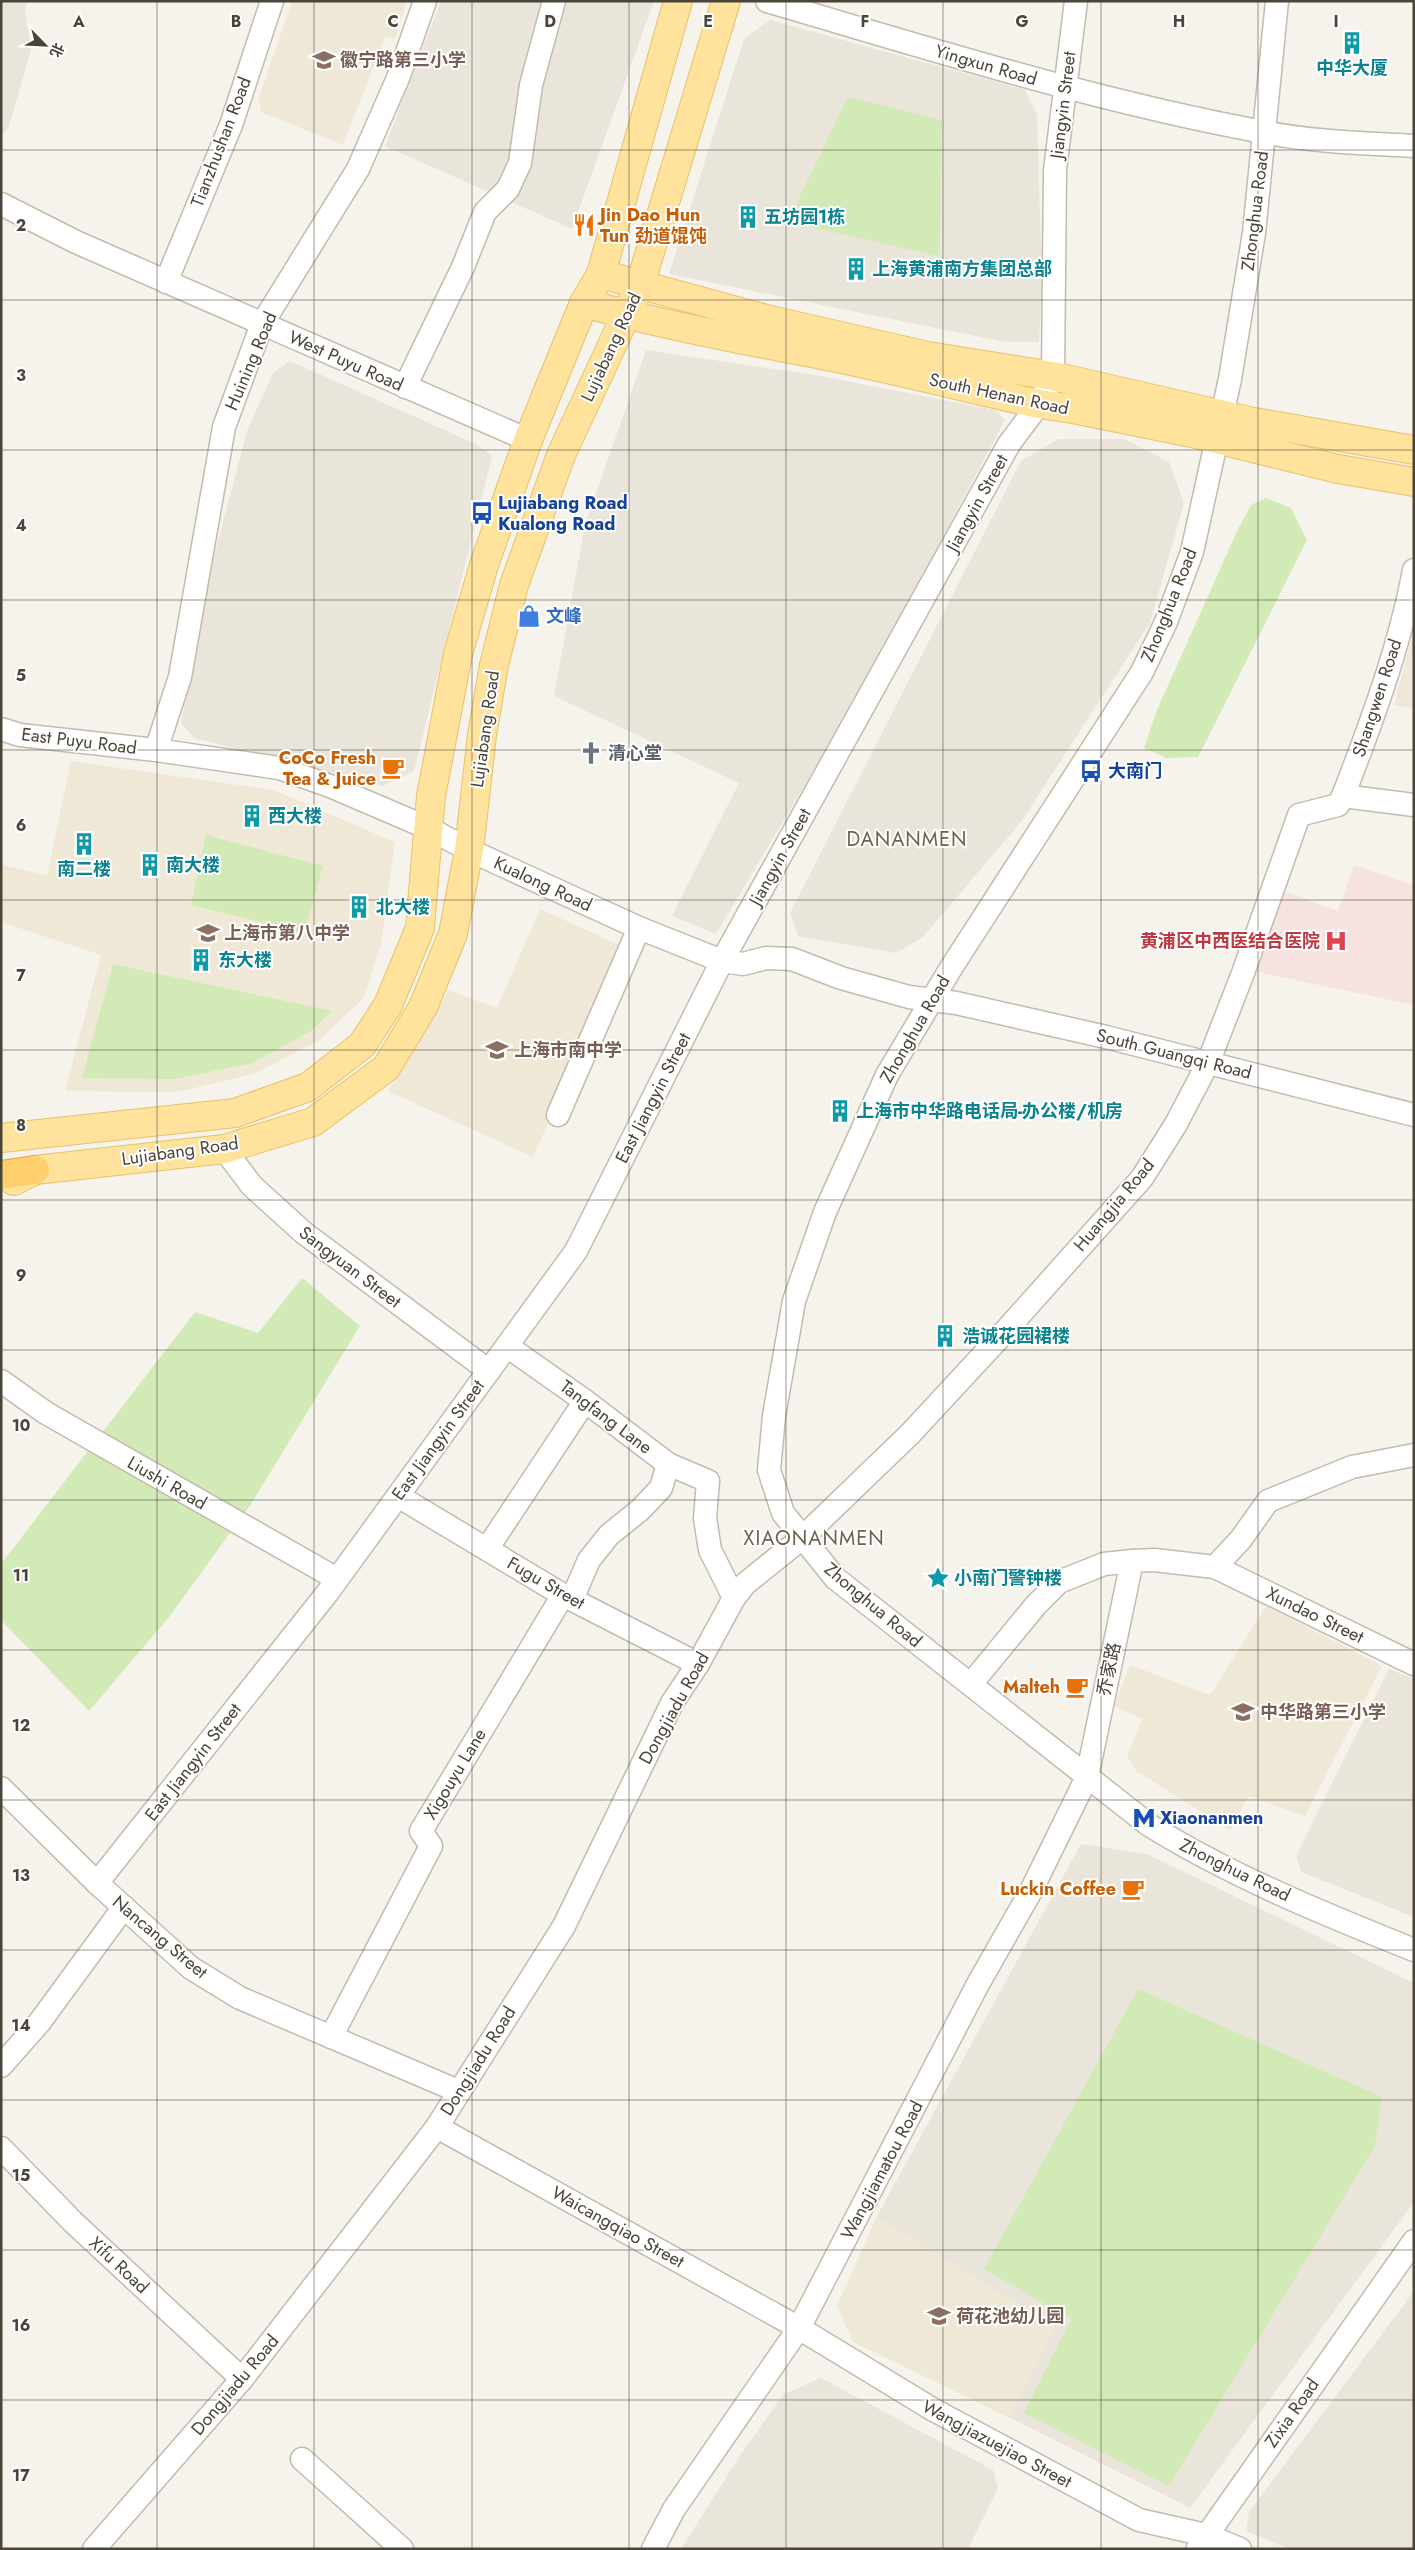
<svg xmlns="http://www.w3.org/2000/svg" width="1415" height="2550" viewBox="0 0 1415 2550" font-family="Jost,'Noto Sans SC',sans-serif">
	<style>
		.residential { fill: #eae5da }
		.education { fill: #efe8d6 }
		.medical { fill: #f6e3e0 }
		.green { fill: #d2eab5 }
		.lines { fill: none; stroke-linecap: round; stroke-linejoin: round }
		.minor-casing { stroke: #c2bbae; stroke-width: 25 }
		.major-casing { stroke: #e6c16a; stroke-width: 30 }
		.highway-casing { stroke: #e0a43c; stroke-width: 30 }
		.minor { stroke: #fff; stroke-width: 22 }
		.major { stroke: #ffe39c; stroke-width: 28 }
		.highway { stroke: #ffcf6e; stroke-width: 28 }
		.grid { fill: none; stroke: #4b4439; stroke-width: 1; stroke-opacity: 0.55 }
		.labels { text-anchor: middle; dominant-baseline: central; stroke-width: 4; stroke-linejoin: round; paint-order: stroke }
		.education-label { font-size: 18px; font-weight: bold; fill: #785e54; stroke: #fff; text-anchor: start }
		.street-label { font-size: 18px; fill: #4b4439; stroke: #fff }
		.culture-label { font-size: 18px; font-weight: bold; fill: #0d838f; stroke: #fff; text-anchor: start }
		.food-label { font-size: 18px; font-weight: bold; fill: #c56008; stroke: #fff; text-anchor: end }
		.transit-label { font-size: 18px; font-weight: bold; fill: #164399; stroke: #fff; text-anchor: start }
		.shop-label { font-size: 18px; font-weight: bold; fill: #366cbe; stroke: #fff; text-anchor: start }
		.worship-label { font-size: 18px; font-weight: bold; fill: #5b616d; stroke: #fff; text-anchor: start }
		.health-label { font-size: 18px; font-weight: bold; fill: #be3a42; stroke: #fff; text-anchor: end }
		.quarter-label { font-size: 20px; letter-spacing: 1px; fill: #6e6250; stroke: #fff }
		.grid-label { font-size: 16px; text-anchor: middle; font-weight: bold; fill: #4b4439; stroke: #fff; stroke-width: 4; stroke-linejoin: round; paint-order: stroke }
	</style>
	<rect width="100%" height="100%" fill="#f6f3ec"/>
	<!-- residential -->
	<g class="residential">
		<path d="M1,1H27L25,11L31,50L9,126L1,136Z"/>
		<path d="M441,1H654L572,229L385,146Z"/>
		<path d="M770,20L1025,90L1037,114L1042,282L1039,342H1005L669,274L744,39Z"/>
		<path d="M646,350L821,376L995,410L1005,420L864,686L716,934L672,916L739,783L554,696L585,525Z"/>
		<path d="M290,361L478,445L492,456L414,771L383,786L194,738L181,723L212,564L247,431L273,373Z"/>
		<path d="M1058,439H1124L1169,462L1184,503L1150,623L1021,822L922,938L896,953L798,936L790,913L1021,461Z"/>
		<path d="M1389,1669L1414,1679V1917L1301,1872L1296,1856Z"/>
		<path d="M1081,1844L1147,1854L1414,1983V2202L1190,2508L1008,2417L1054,2326L876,2218Z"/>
		<path d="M1414,2291V2549H1289L1246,2531L1249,2512Z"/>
		<path d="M821,2378L993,2470L998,2488L968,2549H681L741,2454L784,2394Z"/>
	</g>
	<!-- education -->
	<g class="education">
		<path d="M292,1H407L395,39L385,37L343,145L261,112L259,98Z"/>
		<path d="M1414,629V709L1394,705Z"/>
		<path d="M71,761L273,790L395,842L381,944L364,998L318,1041L254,1074L177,1092L65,1091L101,955L1,922V865L47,875Z"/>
		<path d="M540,909L626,948L533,1157L388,1091L449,990L497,1008Z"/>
		<path d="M1266,1606L1382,1666L1305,1816L1249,1796L1230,1830L1136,1771L1127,1756L1142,1719L1114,1706L1130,1665L1210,1695Z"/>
		<path d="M876,2218L1054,2326L1008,2417L853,2342L837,2306Z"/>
	</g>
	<!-- medical -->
	<path class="medical" d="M1354,865L1414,885V1005L1248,970L1277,889L1338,911Z"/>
	<!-- green -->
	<g class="green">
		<path d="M848,97L942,120L939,256L806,226L797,202Z"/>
		<path d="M1266,498L1291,508L1307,540L1198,757L1167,758L1144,748L1157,710L1239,527L1251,505Z"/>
		<path d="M206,835L323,866L304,933L191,905Z"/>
		<path d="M113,964L332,1011L311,1031L252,1063L176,1079L82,1078Z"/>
		<path d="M302,1278L360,1326L251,1504L169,1617L89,1711L1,1620V1564L195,1312L258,1333Z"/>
		<path d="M1138,1989L1382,2097L1375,2146L1169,2486L1024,2413L1071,2319L984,2269Z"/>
	</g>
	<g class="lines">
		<defs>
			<g id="minor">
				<path d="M767,1C931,49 1095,101 1263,132C1313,142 1364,143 1414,146"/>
				<path d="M1277,1L1254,233L1230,379L1192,552L1166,622L1142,672L951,968L887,1075L825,1212L794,1301L774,1416L769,1470L783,1513L835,1578L1149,1825C1231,1876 1324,1914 1414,1950"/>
				<path d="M1,204L76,242L528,440"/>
				<path d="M166,282L231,125L272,1"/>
				<path d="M405,387L463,267L485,212L508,189L520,163L531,85L554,1"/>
				<path d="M1,729L20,735L156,750L279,768L330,786L428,828L469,850L639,928L722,961L743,964L766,958L792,959L841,978L909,997L956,1003L1106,1037L1414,1115"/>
				<path d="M156,750L180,677L224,427L262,324L358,169L398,78L425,1"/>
				<path d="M1343,796L1414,805"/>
				<path d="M558,1115L639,928"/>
				<path d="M224,1149L252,1186L304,1233L489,1371"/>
				<path d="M507,1346L585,1401L668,1464L708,1481L705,1518L710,1550L734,1598"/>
				<path d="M1,1381L46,1413L337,1579"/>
				<path d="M398,1496L563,1595L698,1664"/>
				<path d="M487,1549L585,1401"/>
				<path d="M1215,1567L1414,1664"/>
				<path d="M572,1599L589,1560L609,1535L640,1510L661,1488L668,1464"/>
				<path d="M971,1684L1036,1605L1059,1582L1104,1564L1132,1561L1154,1560L1215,1567L1241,1539L1268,1501L1352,1467L1414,1455"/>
				<path d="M1,1788L97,1883L191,1968L240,1998L458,2091"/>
				<path d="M97,1883L328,1592L576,1251L722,961L1009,444L1039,404L1053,376L1055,170L1076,1"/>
				<path d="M331,2037L431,1846L421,1831L563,1595"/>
				<path d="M1,2066L39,2023L124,1907"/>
				<path d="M437,2127L799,2328L932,2409L1139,2520L1206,2535L1240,2549"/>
				<path d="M1,2148L73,2222L242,2379"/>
				<path d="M302,2459L402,2549"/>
				<path d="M1198,2548L1414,2241"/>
				<path d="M94,2549L242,2379L437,2127L564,1926L672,1703L698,1664L734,1598L745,1584L802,1538L910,1434L999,1338L1142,1178L1176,1124L1208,1063L1243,973L1299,815L1338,805L1343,796C1371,724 1400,646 1414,570"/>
				<path d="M653,2549L674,2509L799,2328L978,1984L1031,1891L1087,1777L1132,1561"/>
			</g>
			<g id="major">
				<path d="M601,274L766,319L928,356L1053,376L1254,422L1414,450"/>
				<path d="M584,303C666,326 749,341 832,357C901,371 970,389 1039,404L1073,409L1192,433L1338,469L1414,482"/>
				<path d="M1,1138L235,1113L308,1087L362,1045L388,1005L420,928L431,796L458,654L484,565L528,440L584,303L601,274L678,1"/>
				<path d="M14,1181L35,1170L224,1149L313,1122L386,1068L423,1007L453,934L469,850L482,735L494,665L514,585L561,455L640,285L726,1"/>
			</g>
			<path id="highway" d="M1,1175L35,1170"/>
		</defs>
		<!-- minor casing -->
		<use href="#minor" class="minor-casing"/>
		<!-- major casing -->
		<use href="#major" class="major-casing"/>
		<!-- highway casing -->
		<use href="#highway" class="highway-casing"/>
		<!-- minor -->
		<use href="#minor" class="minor"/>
		<!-- major -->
		<use href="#major" class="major"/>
		<!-- highway -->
		<use href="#highway" class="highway"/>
	</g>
	<!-- grid -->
	<path class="grid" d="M157,1V2549M314,1V2549M472,1V2549M629,1V2549M786,1V2549M943,1V2549M1101,1V2549M1258,1V2549M1,150H1414M1,300H1414M1,450H1414M1,600H1414M1,750H1414M1,900H1414M1,1050H1414M1,1200H1414M1,1350H1414M1,1500H1414M1,1650H1414M1,1800H1414M1,1950H1414M1,2100H1414M1,2250H1414M1,2400H1414"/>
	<!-- icons -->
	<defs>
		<symbol id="building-bare" viewBox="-9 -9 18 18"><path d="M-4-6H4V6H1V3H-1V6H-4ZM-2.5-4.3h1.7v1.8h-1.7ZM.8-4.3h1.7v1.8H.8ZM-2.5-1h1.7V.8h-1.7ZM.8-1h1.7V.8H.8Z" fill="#0f9aa8" stroke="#fff" stroke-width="2.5" paint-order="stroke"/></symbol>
		<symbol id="school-bare" viewBox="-9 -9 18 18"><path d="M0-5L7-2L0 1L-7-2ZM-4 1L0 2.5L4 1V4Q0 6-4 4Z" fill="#8d6e63" stroke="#fff" stroke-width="2.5" paint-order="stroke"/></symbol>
		<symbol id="restaurant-bare" viewBox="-9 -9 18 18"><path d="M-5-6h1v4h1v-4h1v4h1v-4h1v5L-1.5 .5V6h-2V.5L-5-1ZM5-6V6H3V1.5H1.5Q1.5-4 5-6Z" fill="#e8710a" stroke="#fff" stroke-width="2.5" paint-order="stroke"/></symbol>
		<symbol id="bus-bare" viewBox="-9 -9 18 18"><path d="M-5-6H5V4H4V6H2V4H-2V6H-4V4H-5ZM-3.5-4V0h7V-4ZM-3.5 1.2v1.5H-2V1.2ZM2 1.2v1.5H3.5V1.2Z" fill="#1a4fb4" stroke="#fff" stroke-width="2.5" paint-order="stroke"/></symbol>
		<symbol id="shop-bare" viewBox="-9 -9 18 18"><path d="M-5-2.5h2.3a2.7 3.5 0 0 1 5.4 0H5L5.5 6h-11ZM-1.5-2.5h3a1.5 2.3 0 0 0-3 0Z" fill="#3f7fe0" stroke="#fff" stroke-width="2.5" paint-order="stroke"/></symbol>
		<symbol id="church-bare" viewBox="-9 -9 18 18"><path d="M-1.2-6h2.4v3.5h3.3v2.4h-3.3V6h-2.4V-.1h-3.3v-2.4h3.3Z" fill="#6b7280" stroke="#fff" stroke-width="2.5" paint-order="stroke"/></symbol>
		<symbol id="cafe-bare" viewBox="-9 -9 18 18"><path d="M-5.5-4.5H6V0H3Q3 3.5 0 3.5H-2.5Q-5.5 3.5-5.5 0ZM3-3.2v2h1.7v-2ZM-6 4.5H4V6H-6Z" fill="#e8710a" stroke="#fff" stroke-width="2.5" paint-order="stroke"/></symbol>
		<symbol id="hospital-bare" viewBox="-9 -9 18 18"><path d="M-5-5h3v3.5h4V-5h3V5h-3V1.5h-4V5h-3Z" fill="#e0444e" stroke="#fff" stroke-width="2.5" paint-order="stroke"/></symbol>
		<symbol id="sight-bare" viewBox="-9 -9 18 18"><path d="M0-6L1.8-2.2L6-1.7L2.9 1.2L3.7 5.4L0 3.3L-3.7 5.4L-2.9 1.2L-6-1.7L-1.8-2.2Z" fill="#0f9aa8" stroke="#fff" stroke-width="2.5" paint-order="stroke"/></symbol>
		<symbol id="metro-bare" viewBox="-9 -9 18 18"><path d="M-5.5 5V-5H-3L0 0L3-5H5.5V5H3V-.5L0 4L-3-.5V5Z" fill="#1a4fb4" stroke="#fff" stroke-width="2.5" paint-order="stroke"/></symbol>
	</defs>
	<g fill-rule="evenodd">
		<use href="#building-bare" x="1336" y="27" width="32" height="32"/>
		<use href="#school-bare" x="308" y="44" width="32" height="32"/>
		<use href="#building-bare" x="732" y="201" width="32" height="32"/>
		<use href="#restaurant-bare" x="568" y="209" width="32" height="32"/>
		<use href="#building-bare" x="840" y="253" width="32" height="32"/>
		<use href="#bus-bare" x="466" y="497" width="32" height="32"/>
		<use href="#shop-bare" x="513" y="600" width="32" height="32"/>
		<use href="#church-bare" x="575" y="737" width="32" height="32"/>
		<use href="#cafe-bare" x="377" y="752" width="32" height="32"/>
		<use href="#bus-bare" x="1075" y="755" width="32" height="32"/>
		<use href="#building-bare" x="236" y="800" width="32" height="32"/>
		<use href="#building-bare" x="68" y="828" width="32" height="32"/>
		<use href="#building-bare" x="134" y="849" width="32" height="32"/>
		<use href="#building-bare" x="343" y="891" width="32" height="32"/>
		<use href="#school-bare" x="192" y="917" width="32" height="32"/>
		<use href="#hospital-bare" x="1320" y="925" width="32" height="32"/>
		<use href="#building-bare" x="185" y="944" width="32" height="32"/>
		<use href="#school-bare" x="481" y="1034" width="32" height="32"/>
		<use href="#building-bare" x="824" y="1095" width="32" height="32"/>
		<use href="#building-bare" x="929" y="1320" width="32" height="32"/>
		<use href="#sight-bare" x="922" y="1562" width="32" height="32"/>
		<use href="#cafe-bare" x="1061" y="1671" width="32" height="32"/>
		<use href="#school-bare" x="1227" y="1696" width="32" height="32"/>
		<use href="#metro-bare" x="1128" y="1802" width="32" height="32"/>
		<use href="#cafe-bare" x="1117" y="1873" width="32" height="32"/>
		<use href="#school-bare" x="923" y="2300" width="32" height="32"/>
	</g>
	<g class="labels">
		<!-- education labels -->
		<g class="education-label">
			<text x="340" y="60">徽宁路第三小学</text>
			<text x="224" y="933">上海市第八中学</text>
			<text x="514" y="1050">上海市南中学</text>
			<text x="1260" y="1712">中华路第三小学</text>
			<text x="956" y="2316">荷花池幼儿园</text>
		</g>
		<!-- street labels -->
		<g class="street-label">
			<text transform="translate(986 65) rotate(16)">Yingxun Road</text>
			<text transform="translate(1063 105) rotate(-83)">Jiangyin Street</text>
			<text transform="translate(221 142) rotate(-69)">Tianzhushan Road</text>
			<text transform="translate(1255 211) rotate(-83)">Zhonghua Road</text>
			<text transform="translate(611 347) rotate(-65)">Lujiabang Road</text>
			<text transform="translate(251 361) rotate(-67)">Huining Road</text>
			<text transform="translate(346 361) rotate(24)">West Puyu Road</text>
			<text transform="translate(999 394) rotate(12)">South Henan Road</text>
			<text transform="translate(977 503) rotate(-61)">Jiangyin Street</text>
			<text transform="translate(1169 605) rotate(-68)">Zhonghua Road</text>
			<text transform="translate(1377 698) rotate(-72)">Shangwen Road</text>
			<text transform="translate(485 729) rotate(-82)">Lujiabang Road</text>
			<text transform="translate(79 741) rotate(7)">East Puyu Road</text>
			<text transform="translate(780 857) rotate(-61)">Jiangyin Street</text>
			<text transform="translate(543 884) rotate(25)">Kualong Road</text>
			<text transform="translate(915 1029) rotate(-60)">Zhonghua Road</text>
			<text transform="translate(1174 1054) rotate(14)">South Guangqi Road</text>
			<text transform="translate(653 1098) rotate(-63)">East Jiangyin Street</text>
			<text transform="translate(180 1151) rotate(-8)">Lujiabang Road</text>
			<text transform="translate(1114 1205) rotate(-50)">Huangjia Road</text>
			<text transform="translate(350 1267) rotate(37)">Sangyuan Street</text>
			<text transform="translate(606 1417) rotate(37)">Tangfang Lane</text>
			<text transform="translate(438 1440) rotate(-54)">East Jiangyin Street</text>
			<text transform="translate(167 1483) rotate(30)">Liushi Road</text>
			<text transform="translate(546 1583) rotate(30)">Fugu Street</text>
			<text transform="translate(873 1605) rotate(40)">Zhonghua Road</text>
			<text transform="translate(1315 1615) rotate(26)">Xundao Street</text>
			<text transform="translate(1109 1669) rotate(-78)">乔家路</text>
			<text transform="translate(674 1708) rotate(-61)">Dongjiadu Road</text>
			<text transform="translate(193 1762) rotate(-52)">East Jiangyin Street</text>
			<text transform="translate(455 1774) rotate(-59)">Xigouyu Lane</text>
			<text transform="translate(1235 1870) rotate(26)">Zhonghua Road</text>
			<text transform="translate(160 1937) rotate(40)">Nancang Street</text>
			<text transform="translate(478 2061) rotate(-58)">Dongjiadu Road</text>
			<text transform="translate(882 2170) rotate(-62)">Wangjiamatou Road</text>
			<text transform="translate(618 2227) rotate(29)">Waicangqiao Street</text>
			<text transform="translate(119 2265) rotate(43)">Xifu Road</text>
			<text transform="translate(235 2385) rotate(-50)">Dongjiadu Road</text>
			<text transform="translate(1292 2413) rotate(-55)">Zixia Road</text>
			<text transform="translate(997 2444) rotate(28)">Wangjiazuejiao Street</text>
		</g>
		<!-- culture labels -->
		<g class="culture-label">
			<text x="1352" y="68" text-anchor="middle">中华大厦</text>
			<text x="764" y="217">五坊园1栋</text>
			<text x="872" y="269">上海黄浦南方集团总部</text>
			<text x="268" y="816">西大楼</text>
			<text x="166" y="865">南大楼</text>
			<text x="84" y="869" text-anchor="middle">南二楼</text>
			<text x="376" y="907">北大楼</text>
			<text x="218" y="960">东大楼</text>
			<text x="856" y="1111">上海市中华路电话局-办公楼/机房</text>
			<text x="962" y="1336">浩诚花园裙楼</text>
			<text x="954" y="1578">小南门警钟楼</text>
		</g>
		<!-- food labels -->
		<g class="food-label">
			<text x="600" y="215" text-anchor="start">Jin Dao Hun<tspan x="600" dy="21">Tun 劲道馄饨</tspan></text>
			<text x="376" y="758">CoCo Fresh<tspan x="376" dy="21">Tea &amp; Juice</tspan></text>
			<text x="1060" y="1687">Malteh</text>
			<text x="1116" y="1889">Luckin Coffee</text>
		</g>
		<!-- transit labels -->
		<g class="transit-label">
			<text x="498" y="503">Lujiabang Road<tspan x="498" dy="21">Kualong Road</tspan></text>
			<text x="1108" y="771">大南门</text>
			<text x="1160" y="1818">Xiaonanmen</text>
		</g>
		<!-- shop labels -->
		<g class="shop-label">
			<text x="546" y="616">文峰</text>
		</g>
		<!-- worship labels -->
		<g class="worship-label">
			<text x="608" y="753">清心堂</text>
		</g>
		<!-- health labels -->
		<g class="health-label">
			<text x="1320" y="941">黄浦区中西医结合医院</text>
		</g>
		<!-- quarter labels -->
		<g class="quarter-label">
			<text x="907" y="839">DANANMEN</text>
			<text x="814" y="1538">XIAONANMEN</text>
		</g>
	</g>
	<g class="grid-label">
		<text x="79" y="27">A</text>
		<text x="236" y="27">B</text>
		<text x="393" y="27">C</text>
		<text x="550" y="27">D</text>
		<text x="708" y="27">E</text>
		<text x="865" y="27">F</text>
		<text x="1022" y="27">G</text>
		<text x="1179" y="27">H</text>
		<text x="1336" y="27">I</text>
		<text x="21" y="231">2</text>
		<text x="21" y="381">3</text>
		<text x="21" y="531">4</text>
		<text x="21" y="681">5</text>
		<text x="21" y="831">6</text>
		<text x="21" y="981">7</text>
		<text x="21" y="1131">8</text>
		<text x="21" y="1281">9</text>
		<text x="21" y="1431">10</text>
		<text x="21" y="1581">11</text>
		<text x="21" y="1731">12</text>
		<text x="21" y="1881">13</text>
		<text x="21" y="2031">14</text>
		<text x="21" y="2181">15</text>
		<text x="21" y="2331">16</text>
		<text x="21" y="2481">17</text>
	</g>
	<!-- border -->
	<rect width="1415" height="2550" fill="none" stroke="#4b4439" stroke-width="5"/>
	<!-- north arrow -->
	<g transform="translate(45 45) rotate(114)" stroke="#ffffff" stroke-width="4" paint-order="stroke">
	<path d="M0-4L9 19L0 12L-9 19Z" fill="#4b4439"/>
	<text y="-8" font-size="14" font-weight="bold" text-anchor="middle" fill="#4b4439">北</text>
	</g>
</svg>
